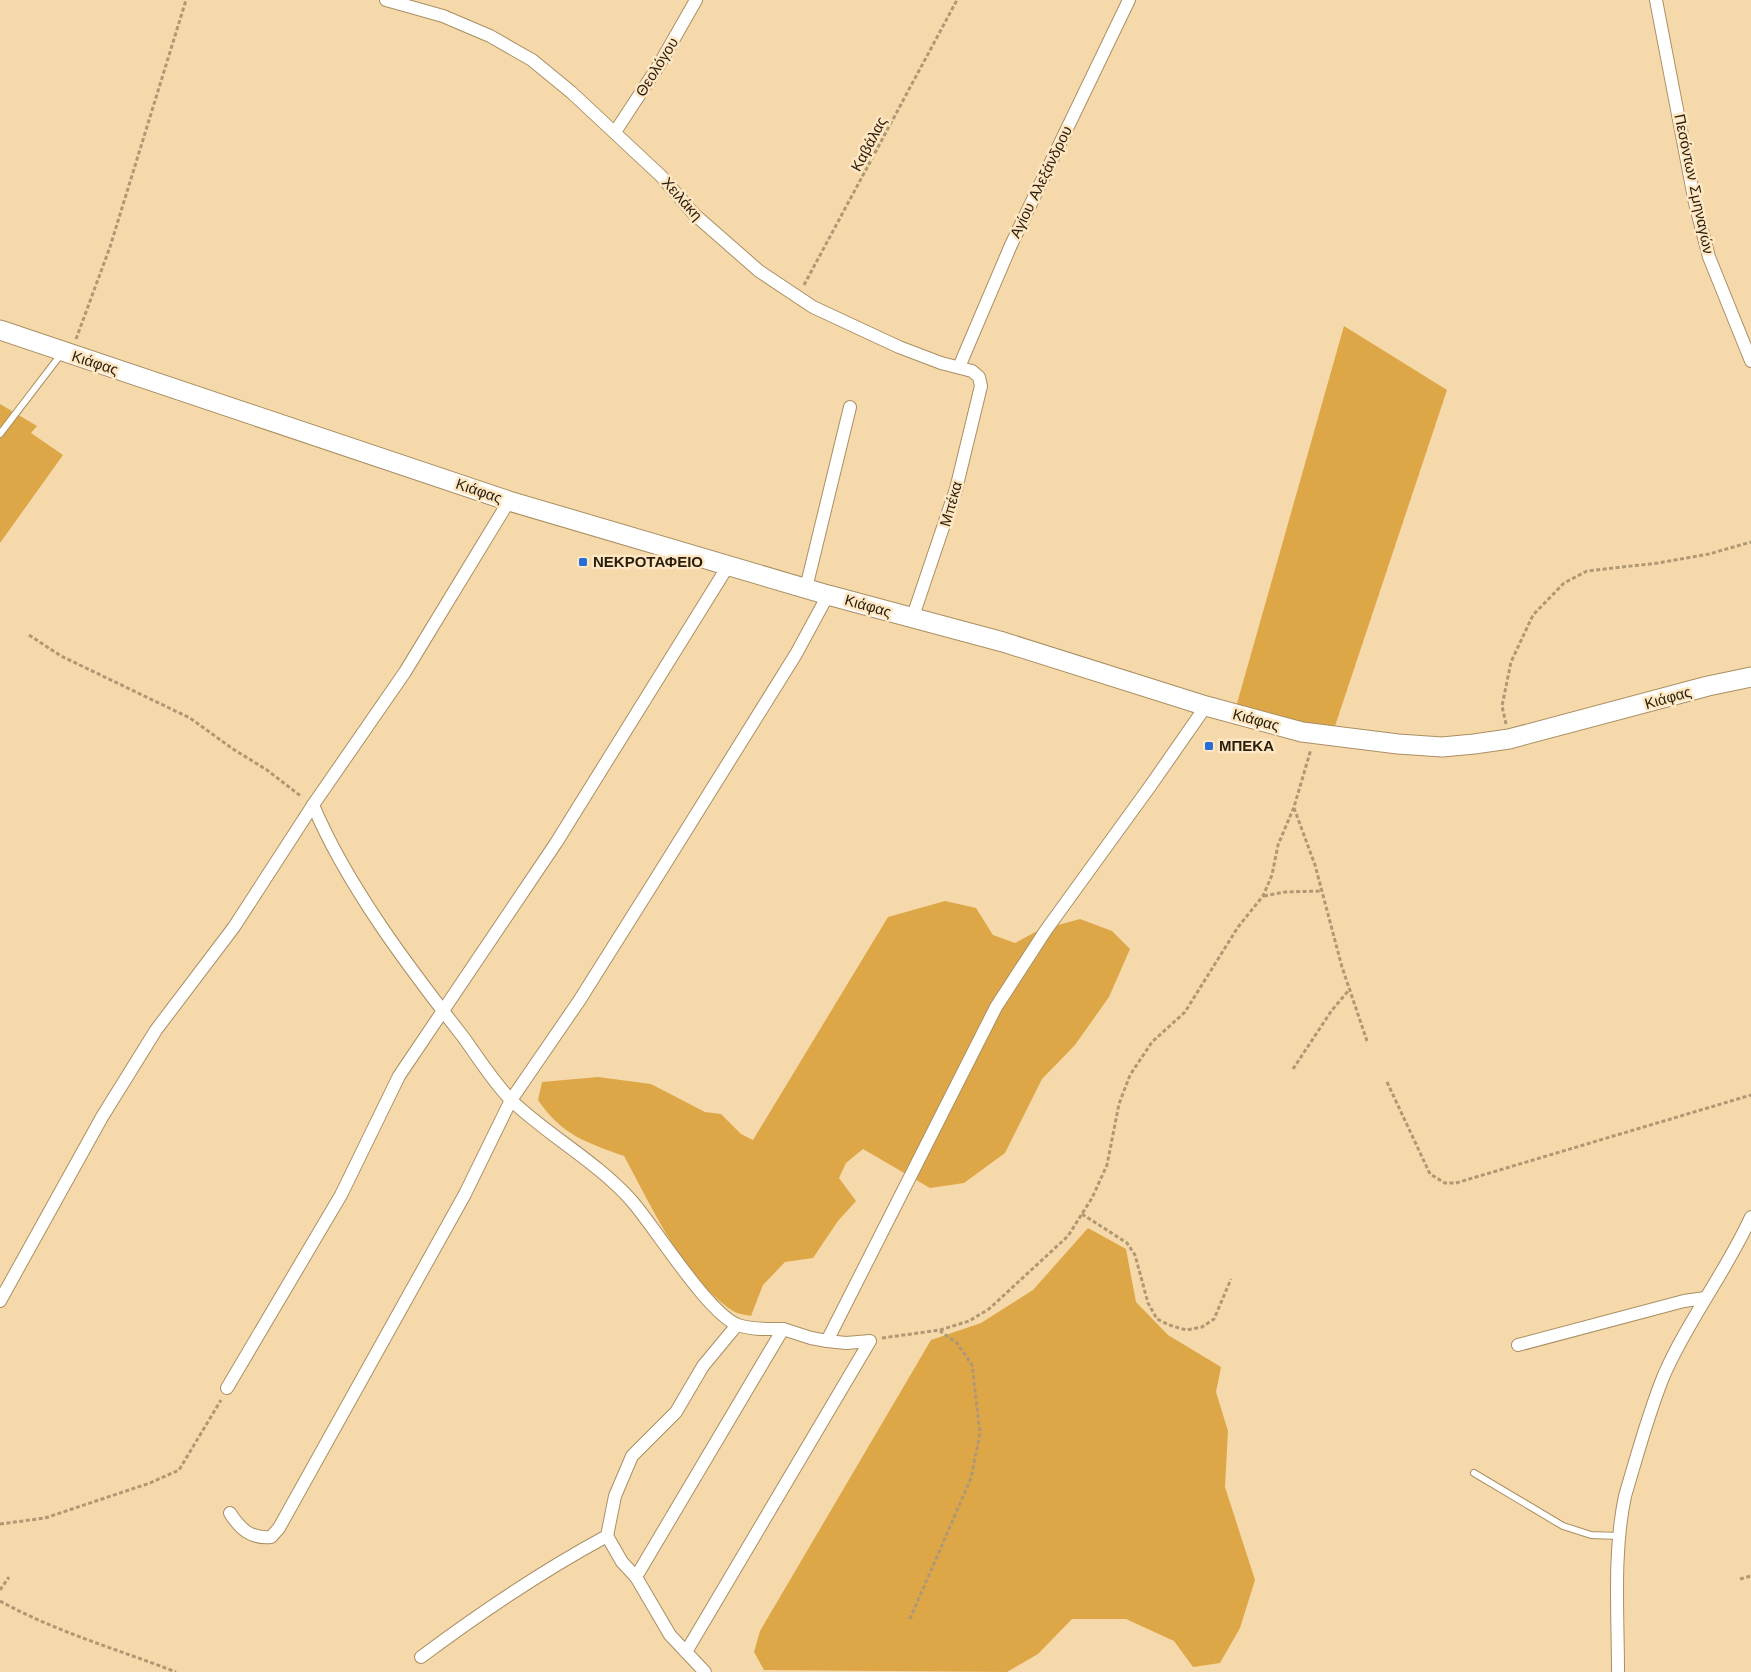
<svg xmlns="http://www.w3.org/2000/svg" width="1751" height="1672" viewBox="0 0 1751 1672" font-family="'Work Sans',sans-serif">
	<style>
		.green { fill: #dda747 }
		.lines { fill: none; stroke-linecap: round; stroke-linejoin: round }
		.lane-casing { stroke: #aa8f63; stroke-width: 8 }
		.street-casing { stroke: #aa8f63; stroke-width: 14 }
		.secondary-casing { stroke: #aa8f63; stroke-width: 21 }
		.path { stroke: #af9873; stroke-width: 3; stroke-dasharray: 4 2.5; stroke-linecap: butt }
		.lane { stroke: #fff; stroke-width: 6 }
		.street { stroke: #fff; stroke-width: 12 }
		.secondary { stroke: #fff; stroke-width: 19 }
		.poi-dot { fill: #266dd9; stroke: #fee7c2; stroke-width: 2 }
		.labels { text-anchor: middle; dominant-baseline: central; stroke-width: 5; stroke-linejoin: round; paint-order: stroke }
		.street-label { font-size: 15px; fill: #291e0c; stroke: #fee7c2 }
		.poi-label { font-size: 15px; font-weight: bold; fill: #291e0c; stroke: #fee7c2; text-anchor: start }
	</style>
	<rect width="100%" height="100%" fill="#f6d9aa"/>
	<!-- green -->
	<g class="green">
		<path d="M1344,326L1447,390L1334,729L1236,707Z"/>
		<path d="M0,404L37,426L31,433L63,455L0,543Z"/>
		<path d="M945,901L976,908L993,935L1015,943L1039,930L1080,919L1112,931L1130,949L1109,997L1075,1045L1042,1079L1005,1153L964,1183L930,1188L863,1149L846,1163L839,1178L856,1201L838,1221L813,1258L785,1262L763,1285L751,1316C746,1315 738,1314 733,1311C683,1278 652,1207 624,1156C585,1142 562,1135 538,1100L542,1082L598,1077L651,1084L705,1112L721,1114L741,1134L753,1140L888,917Z"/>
		<path d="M1088,1228L1126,1249L1136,1302L1168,1335L1221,1367L1216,1392L1228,1431L1225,1487L1255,1580L1240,1628L1220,1663L1193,1667L1174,1641L1126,1619H1072L1038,1654L1007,1672L764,1670L754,1652L760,1631L931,1340L981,1323L1033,1290Z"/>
	</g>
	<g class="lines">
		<defs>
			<g id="lane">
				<path d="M0,434L62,353"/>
				<path d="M1474,1473L1563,1526L1591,1535L1620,1536"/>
			</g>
			<g id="street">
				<path d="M386,0L443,16L490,36L532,60L571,92L661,176L694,214L759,271L813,307L899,347L941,363L972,371L979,377L981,386L956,489L912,619"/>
				<path d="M1656,0L1695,203L1709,257L1751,361"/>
				<path d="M615,132L659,65L696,0"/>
				<path d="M959,367L1011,245L1129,0"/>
				<path d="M806,588L850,407"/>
				<path d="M313,805C347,886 410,969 464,1038C479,1059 494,1083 512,1101C549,1136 597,1162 631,1200C655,1227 708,1314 738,1325C752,1330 769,1329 783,1329"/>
				<path d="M0,1301L102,1117L156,1030L234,927L313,805L405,672L509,501"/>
				<path d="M1518,1345L1684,1301L1705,1298"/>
				<path d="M227,1388L341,1195L399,1076L556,843L728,566"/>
				<path d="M230,1513C240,1529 251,1539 271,1537L279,1528L465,1194L511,1100L579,1001L657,877L796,654L828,595"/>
				<path d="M607,1536L622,1562L636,1577L670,1635L705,1672"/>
				<path d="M636,1577L783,1329L811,1338L827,1341"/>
				<path d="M686,1652L870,1341L846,1343L827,1341L996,1007L1046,930L1151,785L1206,706"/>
				<path d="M421,1657C480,1613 542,1571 607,1536L615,1496L632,1456L676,1412L703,1366L737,1325"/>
				<path d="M1618,1672C1618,1614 1613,1553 1625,1496C1637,1456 1648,1414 1664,1375C1688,1320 1726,1272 1751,1217"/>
			</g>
			<path id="secondary" d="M0,330L509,501L828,595L1003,642L1206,706L1302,732L1398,744L1442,747L1474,744L1509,739L1708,686L1751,677"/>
		</defs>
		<!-- lane casing -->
		<use href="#lane" class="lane-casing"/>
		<!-- street casing -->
		<use href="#street" class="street-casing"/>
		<!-- secondary casing -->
		<use href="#secondary" class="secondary-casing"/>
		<!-- path -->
		<g class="path">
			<path d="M804,285L957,0"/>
			<path d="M76,339L110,247L186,0"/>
			<path d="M29,635L61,656L190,718L233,749L267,770L302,797"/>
			<path d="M1506,724L1502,706L1511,662L1533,615L1564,583L1587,571L1658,563L1709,554L1751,542"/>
			<path d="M1294,808L1315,865L1342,967L1367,1041"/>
			<path d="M1264,896L1285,892L1322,891"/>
			<path d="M1293,1069L1332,1010L1349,990"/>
			<path d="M1387,1082L1430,1174L1445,1183H1456L1751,1095"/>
			<path d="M1082,1214L1127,1243L1135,1255L1148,1303L1157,1319L1169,1325L1186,1330L1202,1327L1214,1319L1231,1279"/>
			<path d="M882,1338L940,1330L969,1321L989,1309L1068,1236L1092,1198L1107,1165L1119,1104L1130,1075L1152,1042L1185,1012L1238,927L1263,896L1272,875L1278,845L1294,807L1311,749"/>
			<path d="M0,1524L45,1518L150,1483L179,1470L221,1400"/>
			<path d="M1740,1579L1751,1576"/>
			<path d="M0,1590L9,1577"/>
			<path d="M0,1601C56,1632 117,1649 176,1672"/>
			<path d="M910,1619L971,1478L980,1433L972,1365L957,1343L940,1331"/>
		</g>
		<!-- lane -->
		<use href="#lane" class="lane"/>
		<!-- street -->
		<use href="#street" class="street"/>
		<!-- secondary -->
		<use href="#secondary" class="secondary"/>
	</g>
	<!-- markers -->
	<g class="poi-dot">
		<rect x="578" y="557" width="10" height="10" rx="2.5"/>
		<rect x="1204" y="741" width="10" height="10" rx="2.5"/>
	</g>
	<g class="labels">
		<!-- street labels -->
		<g class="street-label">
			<text transform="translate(657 67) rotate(-58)">Θεολόγου</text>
			<text transform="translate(869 144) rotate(-62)">Καβάλας</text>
			<text transform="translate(1041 182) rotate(-64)">Αγίου Αλεξάνδρου</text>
			<text transform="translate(1694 184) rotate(78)">Πεσόντων Σμηναγών</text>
			<text transform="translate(682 199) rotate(48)">Χειλάκη</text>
			<text transform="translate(95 363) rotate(18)">Κιάφας</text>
			<text transform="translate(479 491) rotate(19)">Κιάφας</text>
			<text transform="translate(951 504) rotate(-74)">Μπέκα</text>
			<text transform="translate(868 606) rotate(16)">Κιάφας</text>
			<text transform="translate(1668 698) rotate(-16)">Κιάφας</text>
			<text transform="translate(1256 720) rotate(15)">Κιάφας</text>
		</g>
		<!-- poi labels -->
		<g class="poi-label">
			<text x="593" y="562">ΝΕΚΡΟΤΑΦΕΙΟ</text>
			<text x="1219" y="746">ΜΠΕΚΑ</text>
		</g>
	</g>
</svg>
